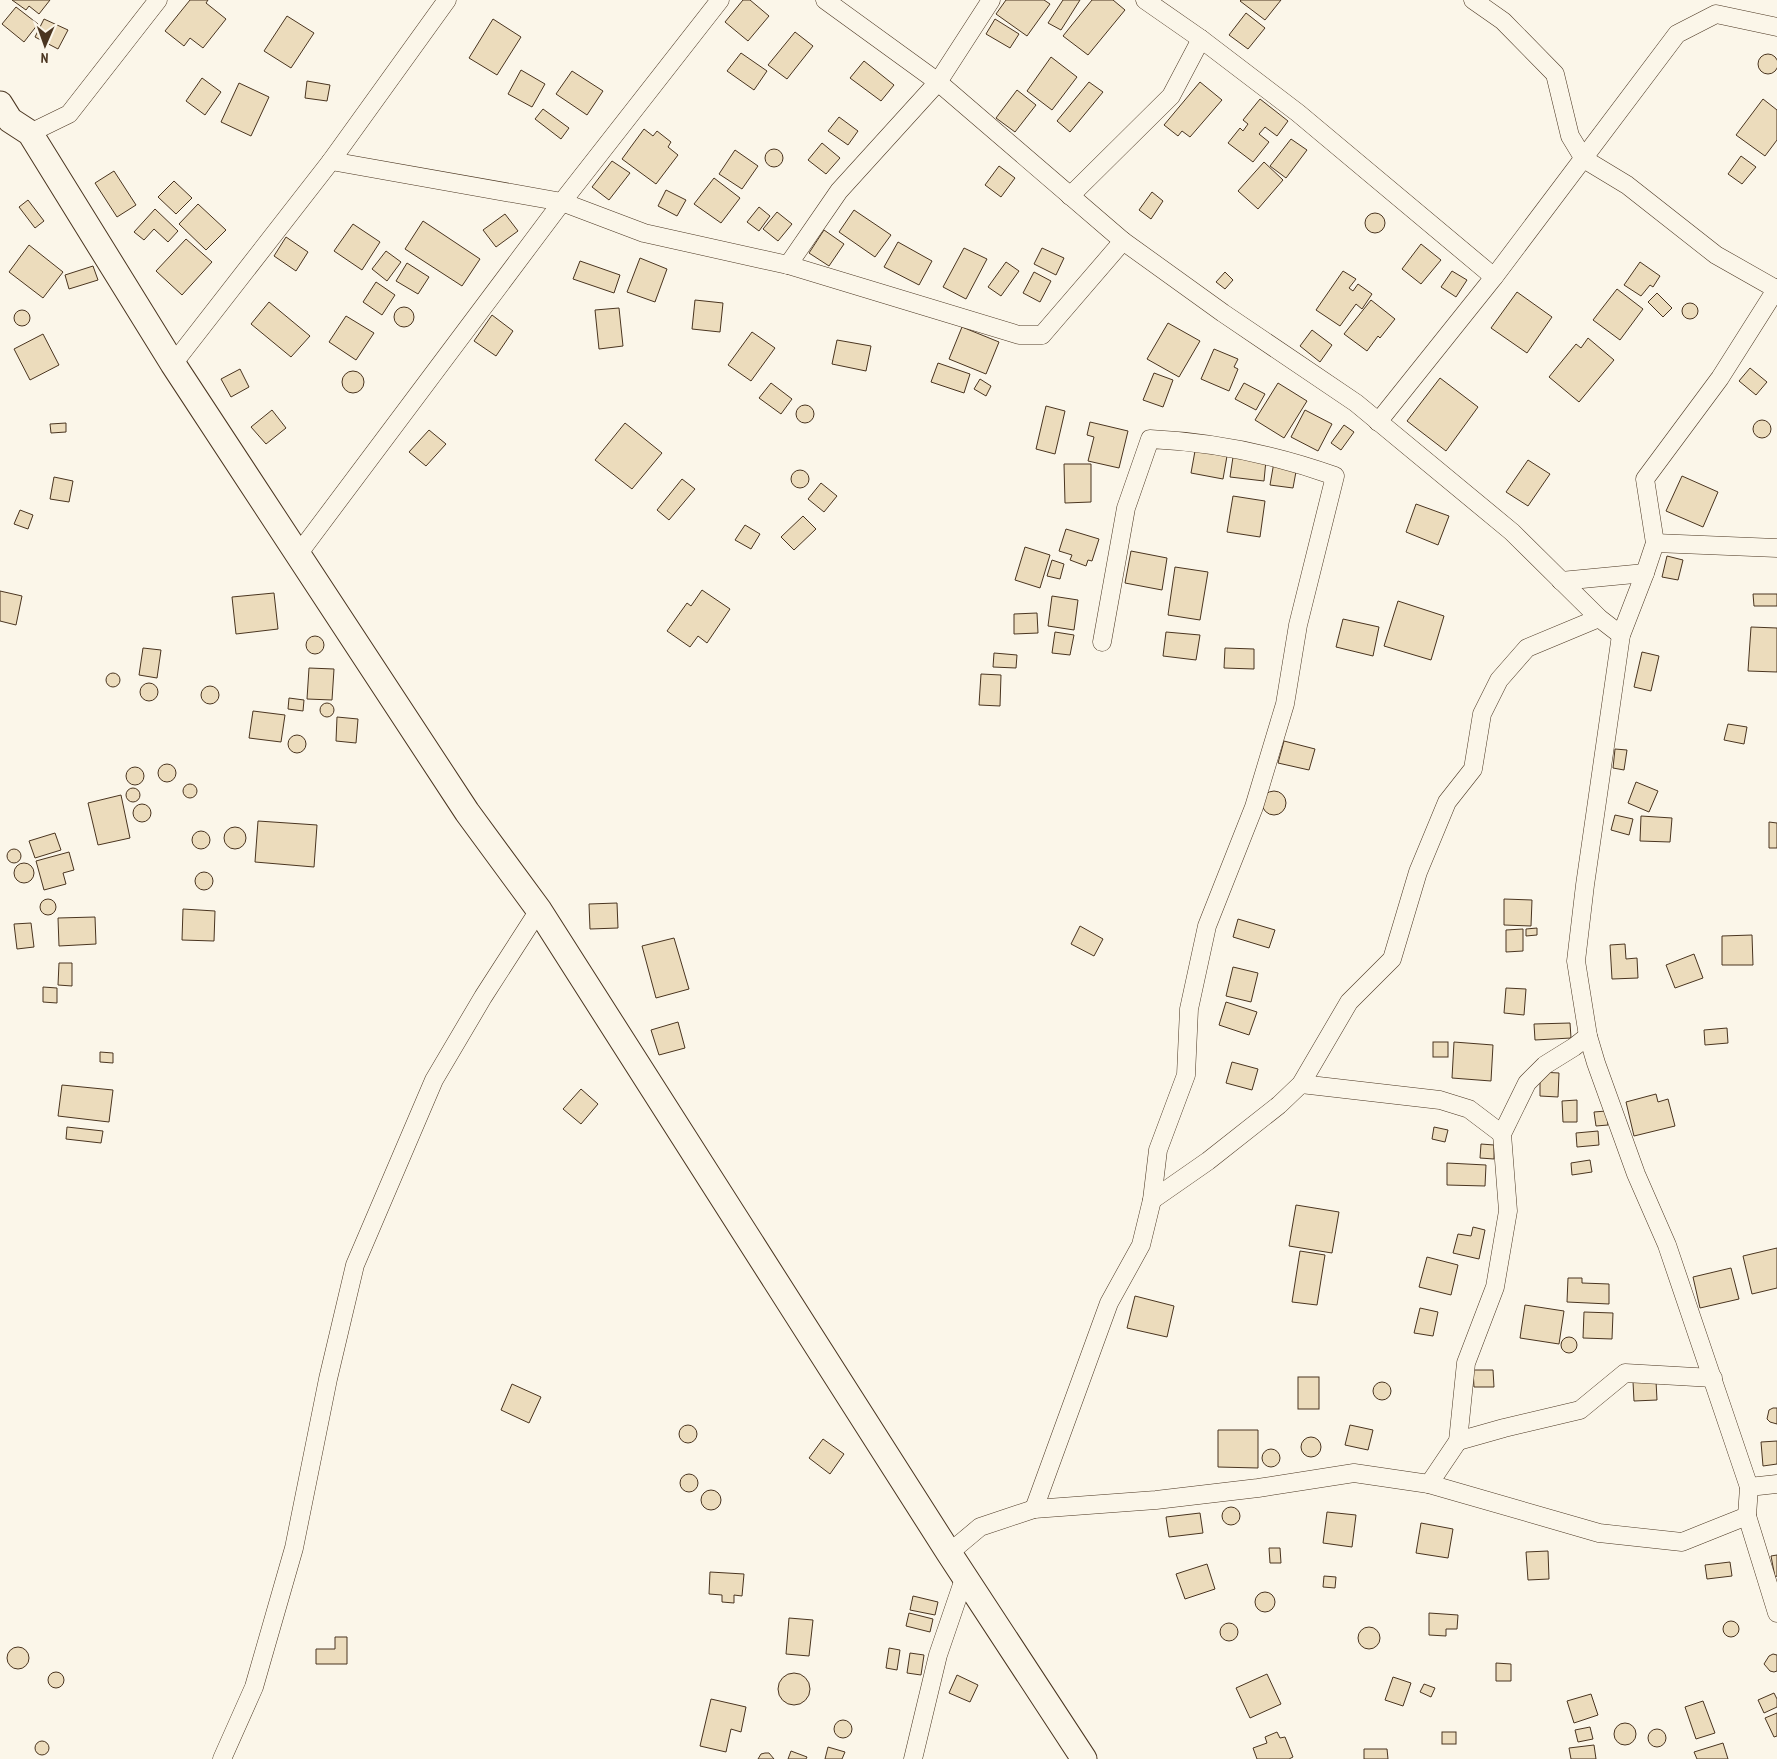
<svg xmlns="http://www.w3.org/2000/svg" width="1777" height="1759" viewBox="0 0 1777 1759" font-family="'PT Sans Narrow',sans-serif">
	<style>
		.building { fill: #ecdcbc; stroke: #4a3520 }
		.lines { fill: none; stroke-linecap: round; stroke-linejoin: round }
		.minor-casing { stroke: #4a3520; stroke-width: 19 }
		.secondary-casing { stroke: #4a3520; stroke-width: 27 }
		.minor { stroke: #fbf6e9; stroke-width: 18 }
		.secondary { stroke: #fbf6e9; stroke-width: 25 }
	</style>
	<rect width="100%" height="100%" fill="#fbf6e9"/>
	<!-- building -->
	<g class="building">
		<path d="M12,0H50L39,14L29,6L26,10Z"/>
		<path d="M190,0H208L206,3L226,19L203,48L190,38L184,46L165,31Z"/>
		<path d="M743,0H750L769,16L748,41L725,22Z"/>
		<path d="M1006,0H1044L1050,4L1027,36L996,14Z"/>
		<path d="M1063,0H1080L1061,30L1048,23Z"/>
		<path d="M1092,0H1113L1125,10L1088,55L1063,36Z"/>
		<path d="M1241,0H1281L1265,20L1240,1Z"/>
		<path d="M16,7L38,24L24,42L2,24Z"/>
		<path d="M1246,13L1265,28L1248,49L1229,35Z"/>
		<path d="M287,16L314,33L291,68L264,51Z"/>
		<path d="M44,19L68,30L58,49L35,37Z"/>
		<path d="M493,19L521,37L497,75L469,58Z"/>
		<path d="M995,19L1019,34L1010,48L986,34Z"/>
		<path d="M795,32L813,46L787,79L768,65Z"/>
		<path d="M741,53L767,71L754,90L727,71Z"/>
		<circle cx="1768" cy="64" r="10"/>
		<path d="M1051,57L1077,77L1052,110L1027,91Z"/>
		<path d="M864,61L894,85L881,101L850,78Z"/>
		<path d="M521,70L545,84L532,107L508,94Z"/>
		<path d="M572,71L603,91L587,115L556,94Z"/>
		<path d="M202,78L221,92L205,115L186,101Z"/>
		<path d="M307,81L330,85L327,101L305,98Z"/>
		<path d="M1089,82L1103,92L1070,132L1057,121Z"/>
		<path d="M1200,82L1222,100L1190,137L1182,131L1178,136L1164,125Z"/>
		<path d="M239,83L269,97L251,136L221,122Z"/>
		<path d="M1017,90L1036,105L1015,132L996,118Z"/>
		<path d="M1260,99L1288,121L1277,136L1265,127L1259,134L1269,142L1253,162L1228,143L1240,128L1243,131L1248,124L1243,120Z"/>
		<path d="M1763,99L1777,110V140L1765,156L1736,135Z"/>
		<path d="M543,109L569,128L561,139L535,119Z"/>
		<path d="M839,117L858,131L848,145L828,131Z"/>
		<path d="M644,129L653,136L657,131L671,142L668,147L678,155L656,184L622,159Z"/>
		<path d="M1291,139L1307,150L1286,178L1270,166Z"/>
		<path d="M822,143L840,158L826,174L808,160Z"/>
		<circle cx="774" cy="158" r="9"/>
		<path d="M735,150L758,166L742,189L719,174Z"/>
		<path d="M1741,156L1756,167L1742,184L1728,174Z"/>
		<path d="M612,161L630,173L609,200L592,187Z"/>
		<path d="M1264,162L1283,180L1258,209L1238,191Z"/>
		<path d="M999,166L1015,178L1001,197L985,185Z"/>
		<path d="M114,171L136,205L117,217L95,183Z"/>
		<path d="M714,178L740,198L721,223L694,204Z"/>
		<path d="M174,181L192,198L176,214L158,197Z"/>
		<path d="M666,190L686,200L677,216L658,206Z"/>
		<path d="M1152,192L1163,201L1151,219L1139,210Z"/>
		<path d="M28,200L44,221L35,228L19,207Z"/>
		<path d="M198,204L226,230L206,250L179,224Z"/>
		<path d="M759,207L770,216L759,231L747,222Z"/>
		<path d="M155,209L178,231L168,242L154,229L144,240L134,232Z"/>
		<path d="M854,210L891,235L875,257L839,232Z"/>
		<path d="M777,212L792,224L778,241L763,229Z"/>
		<circle cx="1375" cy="223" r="10"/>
		<path d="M505,214L518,231L496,247L483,230Z"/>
		<path d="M423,221L480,259L462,286L405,249Z"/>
		<path d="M353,224L380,242L362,270L334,251Z"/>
		<path d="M824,230L844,244L829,266L809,253Z"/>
		<path d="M286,237L308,252L296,271L274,256Z"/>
		<path d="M186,239L212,262L182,295L156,271Z"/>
		<path d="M898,242L932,261L919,285L884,267Z"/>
		<path d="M1421,244L1441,260L1421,284L1402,269Z"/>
		<path d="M29,245L63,272L43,298L9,272Z"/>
		<path d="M964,248L987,259L966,299L943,287Z"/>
		<path d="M1042,248L1064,258L1056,275L1034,264Z"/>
		<path d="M386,251L401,262L387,281L372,269Z"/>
		<path d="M640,258L667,269L655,302L627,292Z"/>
		<path d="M580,261L620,275L614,293L573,279Z"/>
		<path d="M1006,262L1019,271L1001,296L988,287Z"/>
		<path d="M1640,262L1660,276L1653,287L1650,285L1641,296L1624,285Z"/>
		<path d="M407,263L429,277L418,294L396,281Z"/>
		<path d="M93,266L98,280L69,289L65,275Z"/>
		<path d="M1343,271L1356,279L1349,288L1353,291L1358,284L1372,294L1362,309L1356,304L1340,326L1316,310Z"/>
		<path d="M1452,271L1467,280L1456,297L1441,287Z"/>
		<path d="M1034,272L1051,281L1040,302L1023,293Z"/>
		<path d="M1225,272L1233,280L1225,289L1216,282Z"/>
		<path d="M376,282L395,295L382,315L363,302Z"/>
		<path d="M1617,289L1643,309L1620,340L1593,320Z"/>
		<path d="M1517,292L1552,317L1527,353L1491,328Z"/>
		<path d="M1657,293L1672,308L1663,317L1648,302Z"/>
		<path d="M695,300L723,303L720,332L692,329Z"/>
		<path d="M1371,300L1395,319L1380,338L1378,336L1367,351L1344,334Z"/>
		<path d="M269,302L310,336L291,357L251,324Z"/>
		<circle cx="1690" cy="311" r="8"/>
		<circle cx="404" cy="317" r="10"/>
		<path d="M619,308L623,346L599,349L595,310Z"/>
		<circle cx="22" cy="318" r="8"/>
		<path d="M492,315L513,331L496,356L474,341Z"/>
		<path d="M346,316L374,333L356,360L329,342Z"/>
		<path d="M1168,323L1200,341L1179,377L1147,359Z"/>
		<path d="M962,327L999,342L986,374L949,359Z"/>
		<path d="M1312,330L1332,345L1320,362L1300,346Z"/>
		<path d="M752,332L775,348L751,381L728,365Z"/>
		<path d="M43,334L59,365L30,380L14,349Z"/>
		<path d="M1588,338L1614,360L1579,402L1549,377L1576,344L1581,348Z"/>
		<path d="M837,340L871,346L866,371L832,364Z"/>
		<path d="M1214,349L1238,359L1234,367L1238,369L1229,391L1201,379Z"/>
		<path d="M938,363L970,374L964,393L931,382Z"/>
		<path d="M1750,368L1767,382L1756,395L1739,381Z"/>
		<path d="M240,369L249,387L231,397L221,379Z"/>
		<circle cx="353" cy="382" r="11"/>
		<path d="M1154,373L1173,380L1163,407L1143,400Z"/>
		<path d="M1440,378L1478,407L1446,451L1407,421Z"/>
		<path d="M980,379L991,386L986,396L974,389Z"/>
		<path d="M771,383L792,399L781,414L759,398Z"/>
		<path d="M1244,383L1265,394L1256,410L1235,399Z"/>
		<path d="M1278,383L1307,401L1284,438L1255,420Z"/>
		<circle cx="805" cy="414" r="9"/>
		<path d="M1046,406L1065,411L1055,454L1036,449Z"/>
		<path d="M272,410L286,428L266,444L251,427Z"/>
		<path d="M1305,410L1332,424L1318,451L1291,437Z"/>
		<circle cx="1762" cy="429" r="9"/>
		<path d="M1090,422L1128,431L1119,468L1088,461L1094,437L1087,435Z"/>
		<path d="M66,423V432L51,433L50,424Z"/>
		<path d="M625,423L662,453L632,489L595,460Z"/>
		<path d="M1344,425L1354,432L1341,450L1331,443Z"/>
		<path d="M429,430L446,444L426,466L409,452Z"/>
		<path d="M1195,451L1227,456L1223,479L1191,473Z"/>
		<path d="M1233,457L1266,460L1264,481L1230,477Z"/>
		<path d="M1528,460L1550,474L1528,506L1506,492Z"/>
		<path d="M1274,462L1297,466L1293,488L1270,485Z"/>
		<path d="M1064,464H1091V502L1065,503Z"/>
		<circle cx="800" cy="479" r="9"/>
		<path d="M1682,476L1718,492L1703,527L1666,511Z"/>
		<path d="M54,477L73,481L69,502L50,499Z"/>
		<path d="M682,479L695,489L669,520L657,510Z"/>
		<path d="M821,483L837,496L824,512L808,499Z"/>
		<path d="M1233,496L1265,501L1260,537L1227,532Z"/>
		<path d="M1416,504L1449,516L1438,545L1406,532Z"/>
		<path d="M20,510L33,515L28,529L14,524Z"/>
		<path d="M803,516L816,529L794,550L781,537Z"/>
		<path d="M745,525L760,534L751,549L735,540Z"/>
		<path d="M1066,529L1099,539L1092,561L1088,560L1086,566L1070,560L1072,555L1059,551Z"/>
		<path d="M1025,547L1050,555L1040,588L1015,580Z"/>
		<path d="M1131,551L1167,558L1162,590L1125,583Z"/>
		<path d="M1667,556L1683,560L1678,580L1662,577Z"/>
		<path d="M1052,560L1064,564L1060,579L1047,576Z"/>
		<path d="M1175,567L1208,572L1200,620L1168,615Z"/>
		<path d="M702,590L730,609L707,643L698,636L690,647L667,631L687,603L691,606Z"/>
		<path d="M0,591L22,596L16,625L0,621Z"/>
		<path d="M274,593L278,629L236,634L232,597Z"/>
		<path d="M1753,594H1777V606H1754Z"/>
		<path d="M1052,596L1078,600L1074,630L1048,626Z"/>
		<path d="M1398,601L1444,616L1431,660L1384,646Z"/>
		<path d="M1037,613L1038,633L1014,634V614Z"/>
		<path d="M1343,619L1379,627L1373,656L1336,647Z"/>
		<path d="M1751,627L1777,628V672L1748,671Z"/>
		<path d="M1055,632L1074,635L1070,655L1052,653Z"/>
		<path d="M1166,632L1200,635L1196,660L1163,656Z"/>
		<circle cx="315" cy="645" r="9"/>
		<path d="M143,648L161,650L157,678L139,675Z"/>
		<path d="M1225,648L1254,649V669L1224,668Z"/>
		<path d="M1642,652L1659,656L1651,691L1634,687Z"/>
		<path d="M994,653L1017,655L1016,668L993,667Z"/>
		<path d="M309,668L334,669L332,700L307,699Z"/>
		<circle cx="113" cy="680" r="7"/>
		<path d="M981,674L1001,675L1000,706L979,705Z"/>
		<circle cx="149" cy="692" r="9"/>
		<circle cx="210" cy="695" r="9"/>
		<path d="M289,698L304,700L303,711L288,709Z"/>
		<circle cx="327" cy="710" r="7"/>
		<path d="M253,711L285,715L281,742L249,738Z"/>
		<path d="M337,717L358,719L356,743L336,741Z"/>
		<path d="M1728,724L1747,727L1744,744L1724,740Z"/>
		<circle cx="297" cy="744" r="9"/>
		<path d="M1284,741L1315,749L1309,770L1278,763Z"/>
		<path d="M1615,749L1627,750L1624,770L1613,768Z"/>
		<circle cx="167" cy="773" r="9"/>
		<circle cx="135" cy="776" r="9"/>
		<path d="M1636,782L1658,791L1649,812L1628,803Z"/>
		<circle cx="190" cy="791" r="7"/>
		<circle cx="133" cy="795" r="7"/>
		<circle cx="1274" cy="803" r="12"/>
		<path d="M121,795L130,838L98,845L88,803Z"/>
		<circle cx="142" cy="813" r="9"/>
		<path d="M1615,815L1633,819L1629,835L1611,830Z"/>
		<path d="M1641,816L1672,818L1670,842L1640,841Z"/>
		<path d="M258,821L317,825L314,867L255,862Z"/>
		<path d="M1769,822L1777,823V848H1769Z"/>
		<circle cx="235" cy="838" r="11"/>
		<circle cx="201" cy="840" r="9"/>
		<path d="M55,833L61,850L35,858L29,841Z"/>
		<circle cx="14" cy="856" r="7"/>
		<path d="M69,852L74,870L63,873L66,884L44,890L36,861Z"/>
		<circle cx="24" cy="873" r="10"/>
		<circle cx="204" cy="881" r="9"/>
		<circle cx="48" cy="907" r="8"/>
		<path d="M1504,899L1532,900L1531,926L1504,925Z"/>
		<path d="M617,903L618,928L590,929L589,904Z"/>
		<path d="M183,909L215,911L214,941L182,940Z"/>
		<path d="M95,917L96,944L59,946L58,918Z"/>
		<path d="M1238,919L1275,930L1269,948L1233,937Z"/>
		<path d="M31,923L34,947L17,949L14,924Z"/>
		<path d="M1080,926L1103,939L1094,956L1071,944Z"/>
		<path d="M1537,928V935L1526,936V929Z"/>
		<path d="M1523,929V951L1506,952V930Z"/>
		<path d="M1752,935L1753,965H1722V936Z"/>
		<path d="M674,938L689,989L656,998L642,946Z"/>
		<path d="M1625,944L1626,959L1637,958L1638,978L1612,979L1610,945Z"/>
		<path d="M1694,954L1703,978L1675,988L1666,965Z"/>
		<path d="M59,963H72V986L58,985Z"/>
		<path d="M1233,967L1258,973L1251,1002L1226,996Z"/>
		<path d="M43,987L57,988V1003L43,1002Z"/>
		<path d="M1506,988L1526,989L1524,1015L1504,1013Z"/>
		<path d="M1226,1002L1257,1012L1249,1035L1219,1025Z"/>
		<path d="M678,1022L685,1048L659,1055L651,1030Z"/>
		<path d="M1570,1023L1571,1038L1535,1040L1534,1024Z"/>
		<path d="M1727,1028L1728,1043L1705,1045L1704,1030Z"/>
		<rect x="1433" y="1042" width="15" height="15"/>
		<path d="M1454,1042L1493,1045L1491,1081L1452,1078Z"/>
		<path d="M100,1052L113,1053V1063L100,1062Z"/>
		<path d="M1232,1062L1258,1069L1252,1090L1226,1083Z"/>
		<path d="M1540,1072L1559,1073L1558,1097L1540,1096Z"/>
		<path d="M62,1085L113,1090L109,1122L58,1116Z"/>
		<path d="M581,1089L598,1104L581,1124L563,1109Z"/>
		<path d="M1656,1094L1658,1102L1668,1099L1675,1126L1634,1136L1626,1102Z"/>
		<path d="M1577,1100V1122H1563L1562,1101Z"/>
		<path d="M1606,1111L1608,1125L1596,1126L1594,1112Z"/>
		<path d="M67,1127L103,1131L101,1143L66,1139Z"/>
		<path d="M1434,1127L1448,1130L1445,1142L1432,1139Z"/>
		<path d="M1598,1131L1599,1145L1577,1147L1576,1133Z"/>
		<path d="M1481,1144L1494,1145V1159L1480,1158Z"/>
		<path d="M1590,1160L1592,1172L1572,1175L1571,1163Z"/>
		<path d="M1447,1163L1486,1165L1485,1186L1447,1185Z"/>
		<path d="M1296,1205L1339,1212L1332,1253L1289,1246Z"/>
		<path d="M1473,1227L1485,1230L1479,1259L1453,1253L1458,1234L1471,1236Z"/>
		<path d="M1777,1248V1288L1752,1294L1743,1256Z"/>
		<path d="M1300,1251L1325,1255L1317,1305L1292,1302Z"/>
		<path d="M1427,1257L1458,1265L1451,1295L1419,1287Z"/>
		<path d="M1731,1268L1739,1299L1700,1308L1693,1277Z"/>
		<path d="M1568,1278H1582V1283L1609,1284V1304L1567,1302Z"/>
		<path d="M1135,1296L1174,1306L1167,1337L1127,1328Z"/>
		<path d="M1525,1305L1564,1311L1559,1344L1520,1338Z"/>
		<path d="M1420,1308L1438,1312L1433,1336L1414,1333Z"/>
		<path d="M1584,1312L1613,1313L1612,1339L1583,1338Z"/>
		<circle cx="1569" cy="1345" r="8"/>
		<path d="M1473,1370H1493L1494,1387H1474Z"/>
		<rect x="1298" y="1377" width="21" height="32"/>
		<path d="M1656,1381L1657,1400L1634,1401L1633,1382Z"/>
		<circle cx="1382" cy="1391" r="9"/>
		<path d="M512,1384L541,1397L529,1423L501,1410Z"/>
		<path d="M1773,1408H1777V1424L1770,1422L1767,1419L1769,1410Z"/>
		<circle cx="688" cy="1434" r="9"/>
		<path d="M1350,1425L1373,1430L1368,1450L1345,1445Z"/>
		<path d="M1218,1430H1258V1468L1218,1467Z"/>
		<circle cx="1311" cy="1447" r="10"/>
		<path d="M823,1439L844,1454L830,1474L809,1458Z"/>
		<path d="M1777,1441V1464L1763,1466L1761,1442Z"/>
		<circle cx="1271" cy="1458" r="9"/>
		<circle cx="689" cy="1483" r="9"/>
		<circle cx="711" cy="1500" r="10"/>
		<circle cx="1231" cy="1516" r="9"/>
		<path d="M1327,1512L1356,1515L1352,1547L1323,1543Z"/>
		<path d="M1200,1513L1203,1533L1169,1537L1166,1517Z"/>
		<path d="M1421,1523L1453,1529L1448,1558L1416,1553Z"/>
		<path d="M1269,1548H1280L1281,1563H1270Z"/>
		<path d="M1548,1551L1549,1579L1528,1580L1526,1552Z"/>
		<path d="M1777,1555V1576L1775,1577L1771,1556Z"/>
		<path d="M1730,1562L1732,1576L1707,1579L1705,1565Z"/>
		<path d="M1207,1564L1215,1589L1185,1599L1176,1574Z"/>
		<path d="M710,1572L744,1574L742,1596L734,1595V1603L722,1602V1595L709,1594Z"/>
		<path d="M1324,1576L1336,1577L1335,1588L1323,1587Z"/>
		<circle cx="1265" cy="1602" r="10"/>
		<path d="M913,1596L938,1602L935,1615L910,1610Z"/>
		<path d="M909,1613L933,1619L930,1632L906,1626Z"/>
		<path d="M1429,1613L1458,1615L1457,1629H1446V1636L1429,1635Z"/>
		<path d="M789,1618L813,1620L809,1656L786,1654Z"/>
		<circle cx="1731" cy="1629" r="8"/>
		<circle cx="1229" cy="1632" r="9"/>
		<circle cx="1369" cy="1638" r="11"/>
		<path d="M335,1637H347V1664H316V1649H335Z"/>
		<circle cx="18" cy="1658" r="11"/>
		<path d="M889,1648L900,1650L897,1670L886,1668Z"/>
		<path d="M910,1653L924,1655L921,1675L907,1673Z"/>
		<path d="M1773,1654L1777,1655V1671L1774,1672L1770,1671L1764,1664L1769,1656Z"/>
		<path d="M1496,1663L1511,1664V1681H1496Z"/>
		<circle cx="56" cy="1680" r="8"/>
		<circle cx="794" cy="1689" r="16"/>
		<path d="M1267,1674L1281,1704L1250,1718L1236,1688Z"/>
		<path d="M957,1675L978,1685L970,1702L949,1693Z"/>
		<path d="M1393,1677L1411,1683L1403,1706L1385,1700Z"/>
		<path d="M1424,1684L1435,1688L1431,1697L1420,1692Z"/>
		<path d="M1774,1693L1777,1699V1707L1764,1713L1758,1700Z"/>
		<path d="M1591,1694L1598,1715L1574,1723L1567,1701Z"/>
		<path d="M711,1699L746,1707L741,1732L731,1729L726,1752L700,1746Z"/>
		<path d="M1703,1701L1715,1733L1696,1739L1685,1707Z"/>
		<path d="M1777,1713V1736L1774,1737L1765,1718Z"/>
		<circle cx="843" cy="1729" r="9"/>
		<circle cx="1625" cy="1734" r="11"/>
		<path d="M1590,1727L1593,1739L1578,1742L1575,1730Z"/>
		<circle cx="1657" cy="1738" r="9"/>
		<path d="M1277,1732L1280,1738L1285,1737L1293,1757L1289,1759H1257L1253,1748L1267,1743L1265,1737Z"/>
		<rect x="1442" y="1732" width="14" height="12"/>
		<circle cx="42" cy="1748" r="7"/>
		<path d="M1723,1743L1728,1759H1697L1694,1752Z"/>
		<path d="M1594,1745L1596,1759H1571L1569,1748Z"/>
		<path d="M828,1747L845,1752L842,1759H825Z"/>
		<path d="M1364,1749H1387L1388,1759H1364Z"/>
		<path d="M791,1751L807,1757L806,1759H788Z"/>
		<path d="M765,1753H769L774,1759H758L761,1754Z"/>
	</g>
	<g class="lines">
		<defs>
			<g id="minor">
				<path d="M825,0L938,82L1123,241L1223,313L1356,403L1512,532L1599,618L1621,635"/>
				<path d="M1145,0L1201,39L1298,113L1494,277"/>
				<path d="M1473,0L1503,21L1555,74L1570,136L1584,159L1627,185L1716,255L1776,289"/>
				<path d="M30,133L69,114L158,0"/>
				<path d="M331,161L562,202L644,233L788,265L1019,335H1042L1123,241"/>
				<path d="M1070,196L1171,96L1201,39"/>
				<path d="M788,265L839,191L938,82L991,0"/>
				<path d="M1777,288L1720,378L1645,479L1655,543L1645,573L1621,635L1585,885L1576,961L1588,1036L1596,1063L1636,1174L1667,1245L1749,1487L1747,1516L1777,1613"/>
				<path d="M173,364L331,161L447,0"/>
				<path d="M1378,422L1494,277L1677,34L1716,14L1777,27"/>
				<path d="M1655,543L1777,548"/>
				<path d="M299,553L562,202L720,0"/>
				<path d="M1561,581L1645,573"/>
				<path d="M1301,1084L1440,1100L1469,1109L1502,1134"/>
				<path d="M1152,1200L1208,1161L1279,1105L1301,1084L1349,1002L1392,959L1418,872L1447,802L1473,769L1482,714L1499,680L1527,648L1599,618"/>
				<path d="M1458,1441L1504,1428L1580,1410L1625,1373L1713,1378"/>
				<path d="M1429,1484L1458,1441L1466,1363L1495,1287L1508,1211L1502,1134L1527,1083L1545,1065L1574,1047L1588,1036"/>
				<path d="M1749,1487L1777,1484"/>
				<path d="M1034,1509L1109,1303L1141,1245L1152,1200L1158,1150L1186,1075L1189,1009L1207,926L1254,807L1285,704L1298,625L1335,476C1276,455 1213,442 1150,439L1126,508L1102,642"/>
				<path d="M949,1553L980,1527L1034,1509L1156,1500L1258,1488L1354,1473L1429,1484L1599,1533L1682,1542L1747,1516"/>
				<path d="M222,1759L254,1687L294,1548L328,1379L355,1265L434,1080L483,997L539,910"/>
				<path d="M913,1759L938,1655L965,1576"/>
			</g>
			<path id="secondary" d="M0,104L10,120L30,133L173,364L467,812L539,910L949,1553L1084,1759"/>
		</defs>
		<!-- minor casing -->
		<use href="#minor" class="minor-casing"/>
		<!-- secondary casing -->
		<use href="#secondary" class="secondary-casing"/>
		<!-- minor -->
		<use href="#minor" class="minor"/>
		<!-- secondary -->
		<use href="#secondary" class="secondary"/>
	</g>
	<!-- north arrow -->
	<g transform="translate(45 45) rotate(182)" stroke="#fbf6e9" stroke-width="4" paint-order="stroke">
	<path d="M0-4L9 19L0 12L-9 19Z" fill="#4a3520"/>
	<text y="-8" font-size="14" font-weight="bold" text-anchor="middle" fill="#4a3520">N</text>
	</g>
</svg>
